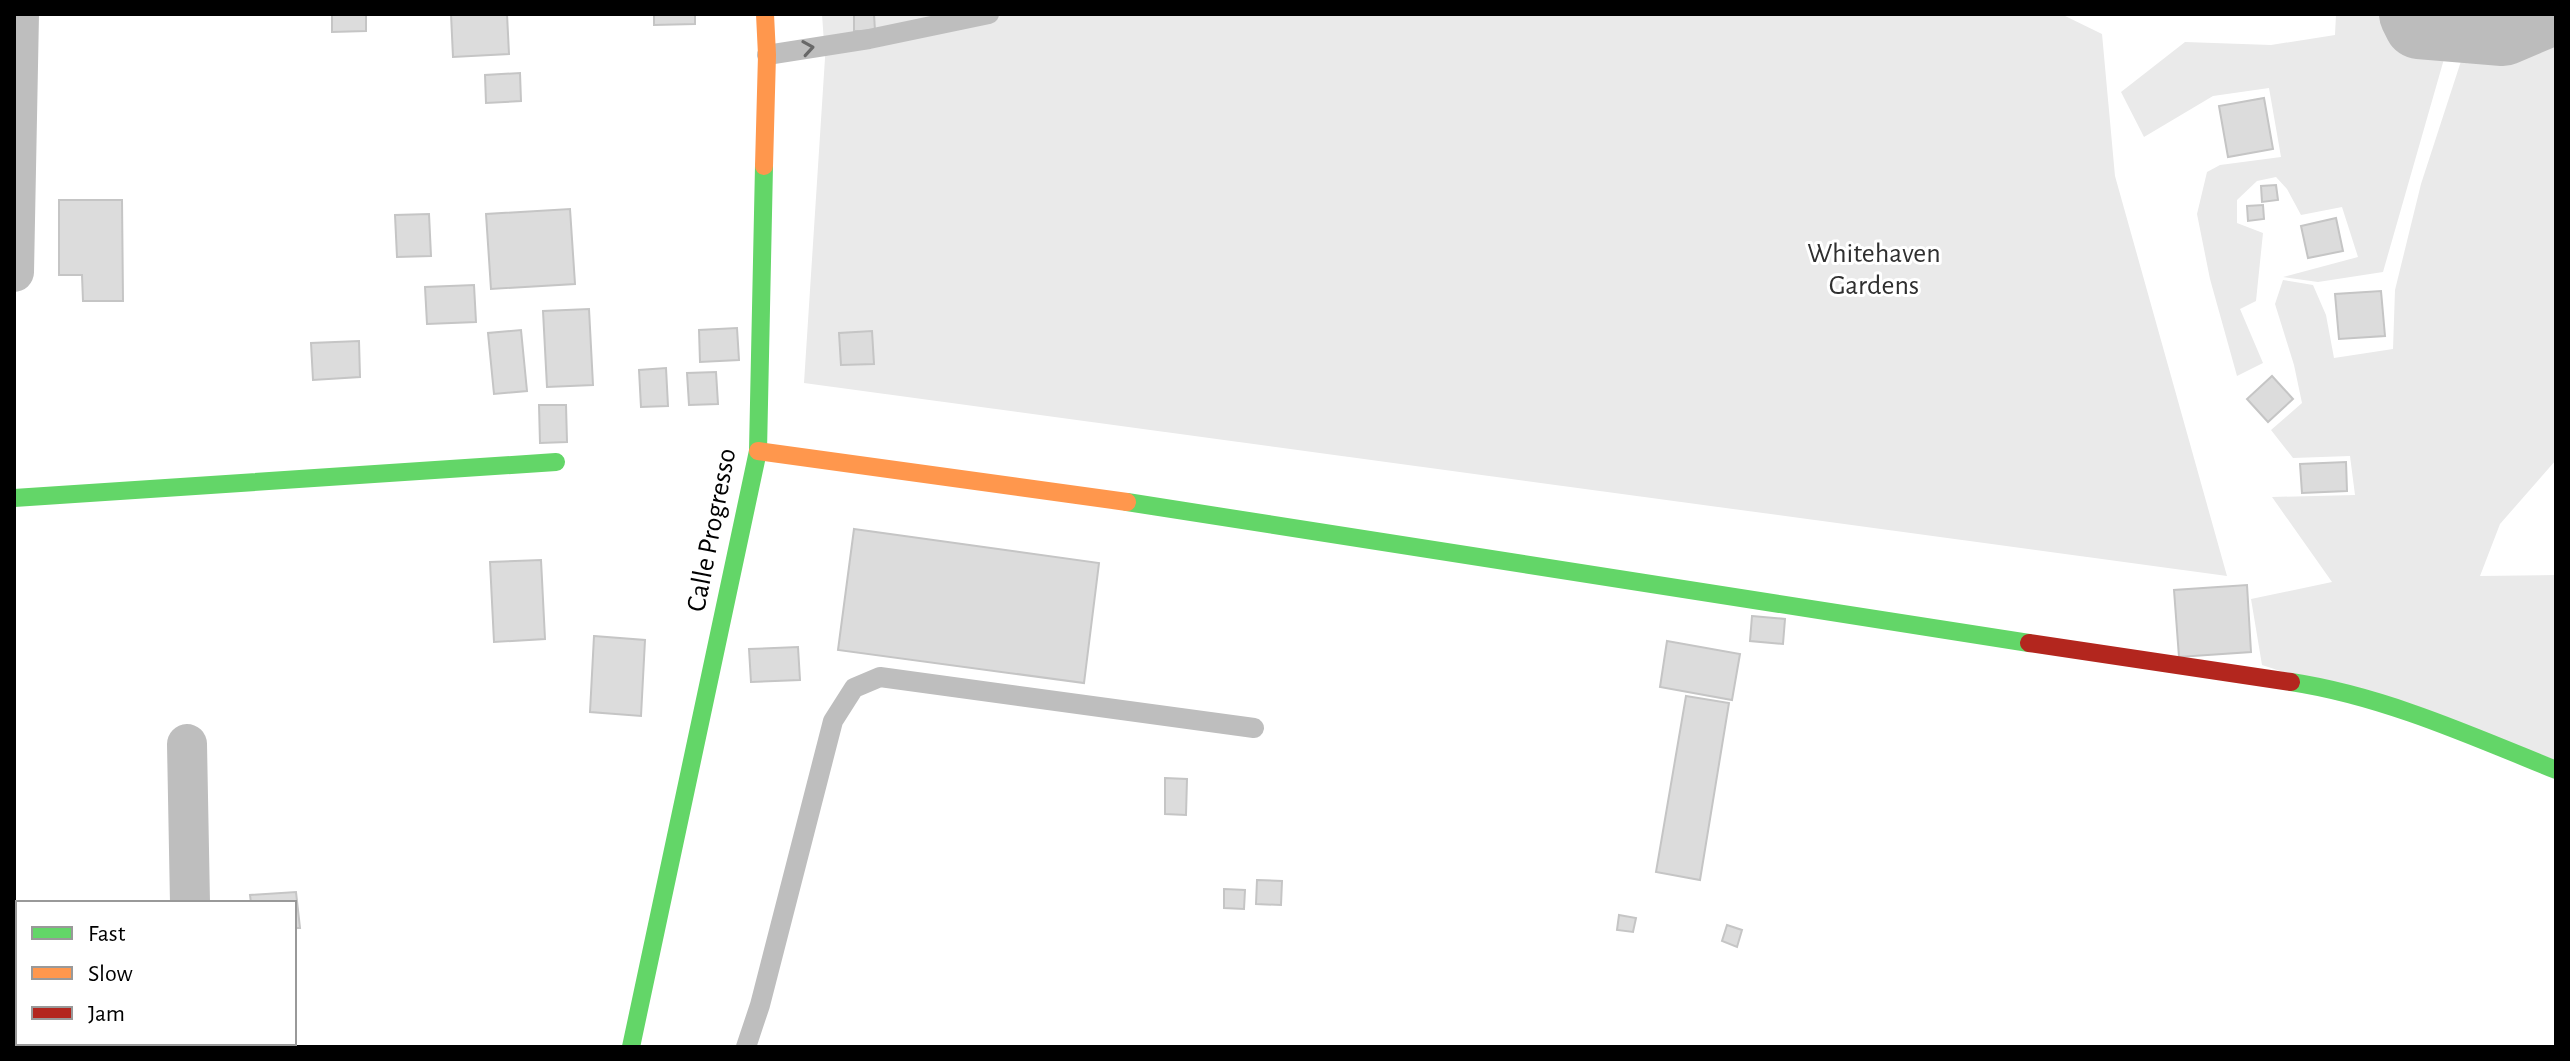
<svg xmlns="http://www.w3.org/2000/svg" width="2570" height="1061" viewBox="0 0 2570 1061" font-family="'Alegreya Sans',sans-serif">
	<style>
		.green { fill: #eaeaea }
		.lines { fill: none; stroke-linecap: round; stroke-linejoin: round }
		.river { stroke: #bcbcbc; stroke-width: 70 }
		.building { fill: #dcdcdc; stroke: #c5c5c5; stroke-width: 2 }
		.lane { stroke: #bebebe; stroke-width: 20 }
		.street { stroke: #bebebe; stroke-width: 40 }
		.fast { stroke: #63d668; stroke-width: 18 }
		.slow { stroke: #ff974d; stroke-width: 18 }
		.jam { stroke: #b3261e; stroke-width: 18 }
		.oneway { stroke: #686868 }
		.labels { text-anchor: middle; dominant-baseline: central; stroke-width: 6; stroke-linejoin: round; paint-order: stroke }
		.park-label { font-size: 28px; fill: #2f2f2f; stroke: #fff }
		.street-label { font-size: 28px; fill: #000; stroke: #fff }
	</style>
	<rect width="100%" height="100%" fill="#fff"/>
	<!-- green -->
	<g class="green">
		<path d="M822,14H2061L2102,34L2115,176L2227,576L804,383L825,58Z"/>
		<path d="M2336,14H2395L2404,31L2448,45L2383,272L2318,282L2283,277L2358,257L2342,207L2301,215L2287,189L2276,177L2257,181L2237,200V223L2263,233L2256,301L2240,309L2263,363L2237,376L2210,279L2197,214L2207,172L2220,165L2281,157L2269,88L2213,96L2144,137L2121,92L2185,42L2271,45L2335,35Z"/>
		<path d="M2556,26V460L2500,524L2480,576L2556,575V760L2262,665L2251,599L2332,582L2272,497L2355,495L2350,456L2293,458L2271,430L2302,403L2294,365L2275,304L2283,280L2313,285L2326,315L2334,358L2393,349L2395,290L2421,184L2463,55Z"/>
	</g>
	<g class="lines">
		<!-- river -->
		<path class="river" d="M2414,14L2419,24L2503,31L2543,14"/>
	</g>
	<!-- building -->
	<g class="building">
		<path d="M332,14H366V31L332,32Z"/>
		<path d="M451,14H507L509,54L453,57Z"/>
		<path d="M654,14H695V24L654,25Z"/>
		<path d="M854,14H874L875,31H854Z"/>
		<path d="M520,73L521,101L486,103L485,75Z"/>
		<path d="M2264,98L2273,149L2228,157L2219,106Z"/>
		<path d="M2276,185L2278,200L2262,202L2261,186Z"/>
		<path d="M59,200H122L123,301H83L82,275H59Z"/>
		<path d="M2263,205L2264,219L2248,221L2247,206Z"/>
		<path d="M570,209L575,284L491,289L486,214Z"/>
		<path d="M429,214L431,256L397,257L395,215Z"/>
		<path d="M2336,218L2343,251L2308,258L2301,226Z"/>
		<path d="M474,285L476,322L427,324L425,287Z"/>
		<path d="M2381,291L2385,336L2339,339L2335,294Z"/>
		<path d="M589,309L593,385L547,387L543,311Z"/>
		<path d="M737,328L739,360L700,362L699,330Z"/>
		<path d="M521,330L527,391L494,394L488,333Z"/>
		<path d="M872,331L874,364L841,365L839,333Z"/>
		<path d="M359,341L360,377L313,380L311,343Z"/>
		<path d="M666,368L668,406L641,407L639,370Z"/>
		<path d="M716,372L718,404L689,405L687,373Z"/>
		<path d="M2272,376L2293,399L2268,422L2247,399Z"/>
		<path d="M539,405H566L567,442L540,443Z"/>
		<path d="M2346,462L2347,491L2302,493L2300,464Z"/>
		<path d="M854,529L1099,563L1084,683L838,650Z"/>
		<path d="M541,560L545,639L494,642L490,562Z"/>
		<path d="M2247,585L2251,652L2179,657L2174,590Z"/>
		<path d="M1752,616L1785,619L1783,644L1750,641Z"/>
		<path d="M594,636L645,640L641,716L590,712Z"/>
		<path d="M1667,641L1740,654L1732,700L1660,687Z"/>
		<path d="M798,647L800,680L751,682L749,649Z"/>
		<path d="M1686,696L1729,703L1700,880L1656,872Z"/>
		<path d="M1165,778L1187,779L1186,815L1165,814Z"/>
		<path d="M1257,880L1282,881L1281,905L1256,904Z"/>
		<path d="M1224,889L1245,890L1244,909L1224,908Z"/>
		<path d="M296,892L300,928H294V903H251L250,895Z"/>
		<path d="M1619,915L1636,918L1633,932L1617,930Z"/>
		<path d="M1727,925L1742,930L1737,947L1722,941Z"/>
	</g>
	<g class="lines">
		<!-- lane -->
		<g class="lane">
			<path d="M767,55L869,39L989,14"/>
			<path d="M746,1047L760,1005L833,721L854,688L880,677L1254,728"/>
		</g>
		<!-- street -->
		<g class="street">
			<path d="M14,272L19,14"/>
			<path d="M187,744L190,903"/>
			<path d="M192,1043V1047"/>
		</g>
		<!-- fast -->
		<g class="fast">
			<path d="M14,498L556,462"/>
			<path d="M1127,502L2029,643"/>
			<path d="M2291,682C2383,696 2470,735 2556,770"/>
			<path d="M631,1047L758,451L764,166"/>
		</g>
		<!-- slow -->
		<g class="slow">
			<path d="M764,166L767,55L765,14"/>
			<path d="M758,451L1127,502"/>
		</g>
		<!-- jam -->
		<path class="jam" d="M2029,643L2291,682"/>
	</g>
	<!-- one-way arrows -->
	<defs><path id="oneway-chevron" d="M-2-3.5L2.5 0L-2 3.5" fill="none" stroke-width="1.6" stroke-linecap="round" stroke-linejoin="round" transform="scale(2)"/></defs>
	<use class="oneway" href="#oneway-chevron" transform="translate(808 48) rotate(-9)"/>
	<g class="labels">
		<!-- park labels -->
		<g class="park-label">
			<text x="1874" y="254">Whitehaven<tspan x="1874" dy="32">Gardens</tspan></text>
		</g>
		<!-- street labels -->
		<g class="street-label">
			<text transform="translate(712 530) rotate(-79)">Calle Progresso</text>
		</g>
	</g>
	<!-- border -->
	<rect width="2570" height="1061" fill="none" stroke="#000000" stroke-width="32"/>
	<!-- legend -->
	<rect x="16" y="901" width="280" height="144" fill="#ffffff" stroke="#999999" stroke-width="2"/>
	<rect x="32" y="927" width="40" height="12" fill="#63d668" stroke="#999999" stroke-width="2"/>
	<text x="88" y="941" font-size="24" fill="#000000">Fast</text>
	<rect x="32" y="967" width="40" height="12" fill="#ff974d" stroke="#999999" stroke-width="2"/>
	<text x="88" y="981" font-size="24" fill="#000000">Slow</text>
	<rect x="32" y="1007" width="40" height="12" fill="#b3261e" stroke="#999999" stroke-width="2"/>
	<text x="88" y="1021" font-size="24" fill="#000000">Jam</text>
</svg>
